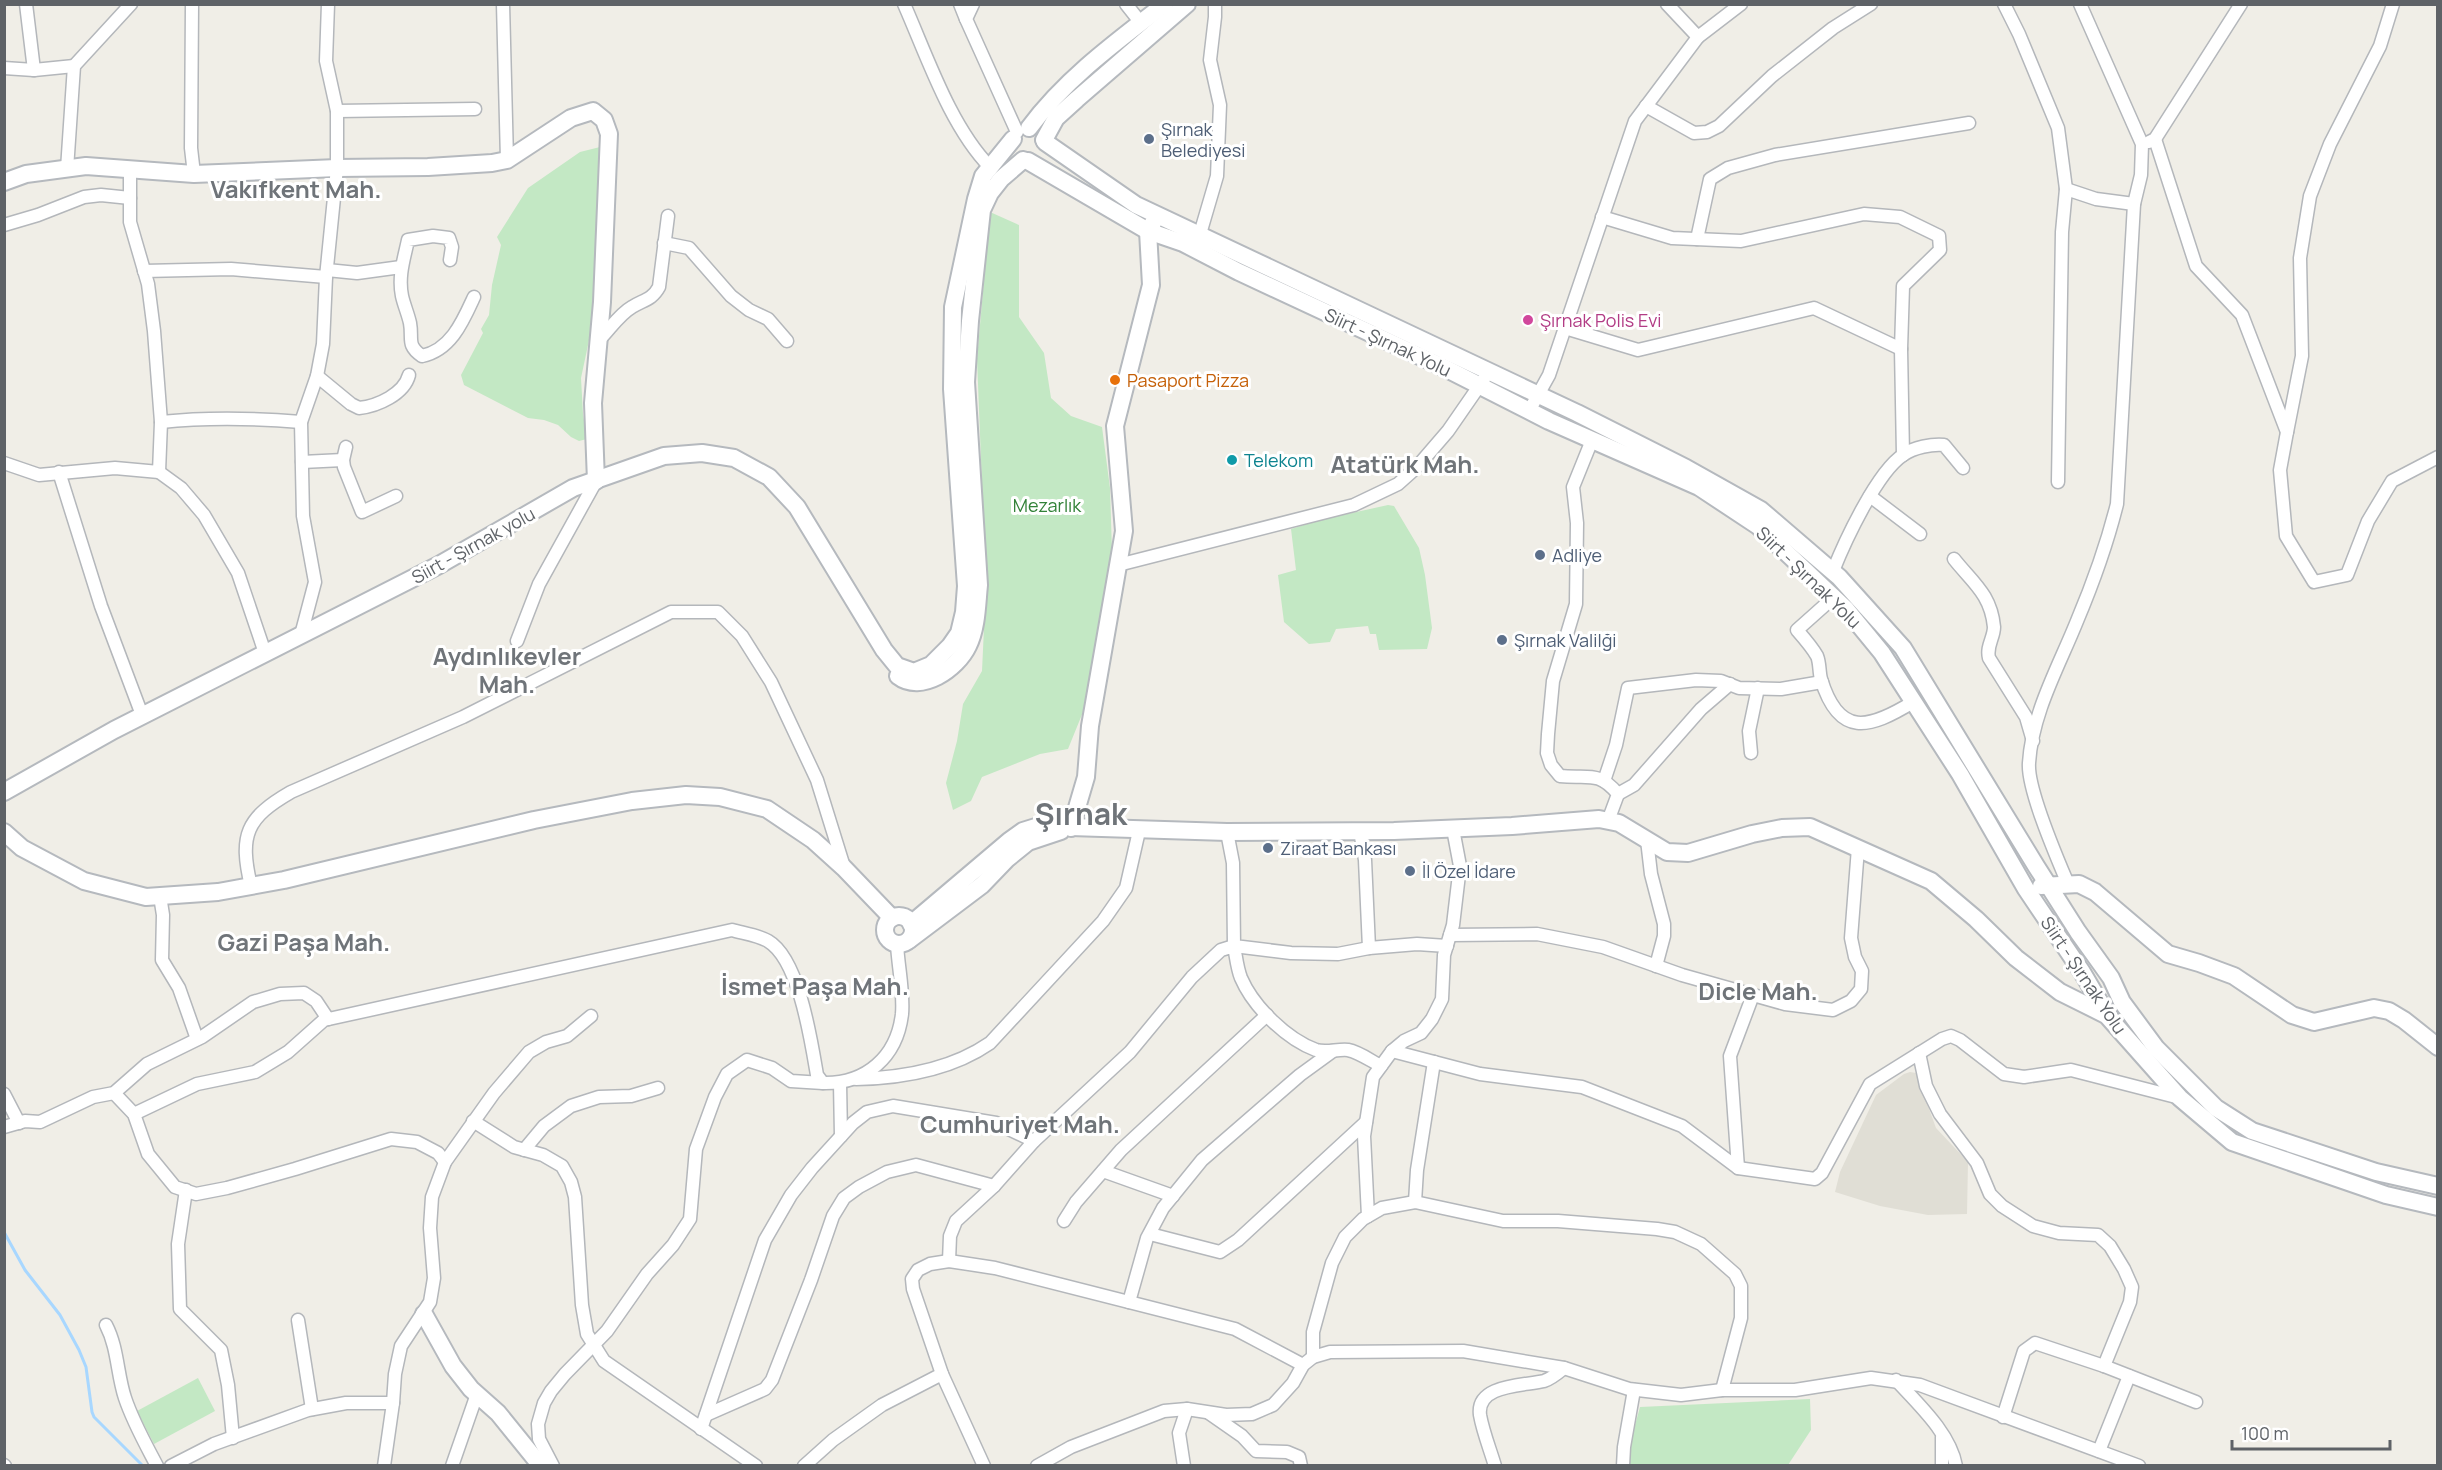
<svg xmlns="http://www.w3.org/2000/svg" width="2442" height="1470" viewBox="0 0 2442 1470" font-family="Manrope,sans-serif">
	<style>
		.education { fill: #e0ded5 }
		.green { fill: #c3e8c4 }
		.lines { fill: none; stroke-linecap: round; stroke-linejoin: round }
		.stream { stroke: #a8d7ff; stroke-width: 3 }
		.street-casing { stroke: #b4b7bb; stroke-width: 15 }
		.secondary-casing { stroke: #b5b9be; stroke-width: 20 }
		.street { stroke: #fff; stroke-width: 12 }
		.secondary { stroke: #fff; stroke-width: 16 }
		.service-dot { fill: #5c6f8a; stroke: #fff; stroke-width: 2 }
		.hotel-dot { fill: #d1479c; stroke: #fff; stroke-width: 2 }
		.food-dot { fill: #e8710a; stroke: #fff; stroke-width: 2 }
		.culture-dot { fill: #0f9aa8; stroke: #fff; stroke-width: 2 }
		.labels { text-anchor: middle; dominant-baseline: central; stroke-width: 6; stroke-linejoin: round; paint-order: stroke }
		.service-label { font-size: 18px; fill: #4e5e75; stroke: #fff; text-anchor: start }
		.hotel-label { font-size: 18px; fill: #b23c85; stroke: #fff; text-anchor: start }
		.street-label { font-size: 18px; fill: #5e6267; stroke: #fff }
		.food-label { font-size: 18px; fill: #c56008; stroke: #fff; text-anchor: start }
		.culture-label { font-size: 18px; fill: #0d838f; stroke: #fff; text-anchor: start }
		.park-label { font-size: 18px; fill: #328238; stroke: #fff }
		.district-label { font-size: 24px; font-weight: bold; fill: #6f7479; stroke: #fff }
		.town-label { font-size: 30px; font-weight: bold; fill: #6f7479; stroke: #fff }
	</style>
	<rect width="100%" height="100%" fill="#f0eee7"/>
	<!-- education -->
	<path class="education" d="M1910,1072L1916,1073L1936,1128L1968,1162L1967,1214L1928,1215L1880,1206L1835,1192L1840,1172L1876,1095L1904,1074Z"/>
	<!-- green -->
	<g class="green">
		<path d="M600,147L599,238L591,331L581,378L583,414L587,439L579,441L571,437L558,425L544,420L528,418L464,385L461,375L483,333L481,329L489,315L492,285L501,245L497,237L528,188L580,152Z"/>
		<path d="M990,212L1019,225V317L1044,353L1051,398L1071,416L1102,427L1110,488L1112,551L1083,712L1068,749L1040,754L982,777L971,801L953,810L946,783L957,741L963,704L982,671L986,585L977,359Z"/>
		<path d="M1388,505L1394,506L1419,548L1425,575L1432,628L1427,649L1379,650L1376,634H1370L1368,626L1336,629L1330,642L1309,644L1284,622L1278,575L1296,570L1291,529L1320,520Z"/>
		<path d="M198,1378L215,1411L154,1444L137,1411Z"/>
		<path d="M1810,1399L1811,1430L1788,1465H1629L1631,1440L1640,1407Z"/>
	</g>
	<g class="lines">
		<!-- stream -->
		<path class="stream" d="M4,1232L25,1270L60,1315L79,1350L86,1367L92,1412L94,1417L143,1466"/>
		<defs>
			<g id="street">
				<path d="M26,4L34,70"/>
				<path d="M192,4L191,148L194,174"/>
				<path d="M503,4L507,160"/>
				<path d="M904,4C927,56 950,126 990,167"/>
				<path d="M960,4L966,19"/>
				<path d="M973,4L966,19L1017,132"/>
				<path d="M1126,4L1141,23"/>
				<path d="M1667,4L1698,37L1741,4"/>
				<path d="M2004,4L2019,34L2058,128L2066,189"/>
				<path d="M4,68L34,70L74,66"/>
				<path d="M1646,106L1694,133L1707,132L1719,126L1772,76L1833,28L1871,4"/>
				<path d="M337,111L475,109"/>
				<path d="M2155,139L2196,266L2242,315L2287,432L2280,470L2286,536L2314,582L2347,575L2368,521L2392,481L2438,457"/>
				<path d="M2149,142L2155,139L2241,4"/>
				<path d="M67,169L74,66L131,4"/>
				<path d="M1602,217L1672,238L1741,241L1864,214L1900,217L1939,236L1940,250L1903,286L1901,349L1903,455"/>
				<path d="M4,225L38,215L84,197L101,195L130,198"/>
				<path d="M1200,234L1217,176L1220,105L1210,60L1215,17V4"/>
				<path d="M1697,239L1710,179L1728,168L1775,155L1969,123"/>
				<path d="M664,243L689,248L731,296L749,310L768,319L787,341"/>
				<path d="M450,260L452,247L449,238L433,236L408,240C404,259 398,276 402,296C404,305 408,314 410,323C413,339 406,345 422,356C451,350 463,321 474,297"/>
				<path d="M327,270L357,273L401,267"/>
				<path d="M144,271L231,269L326,277"/>
				<path d="M1565,328L1638,350L1814,308L1901,349"/>
				<path d="M597,342C609,331 618,315 632,307C643,300 652,300 659,287L668,216"/>
				<path d="M317,376L351,404L359,408C378,406 404,394 409,375"/>
				<path d="M1529,411L1549,375L1635,121L1698,37"/>
				<path d="M161,422C208,417 254,418 301,422"/>
				<path d="M2287,432L2302,356L2300,258L2310,196L2330,144L2380,46L2393,4"/>
				<path d="M1592,440L1573,487L1577,523L1576,604L1553,681L1548,734L1547,753L1551,765L1560,776C1588,779 1598,770 1618,794L1608,821"/>
				<path d="M346,447L343,460L344,467L362,512L396,496"/>
				<path d="M302,462L343,460"/>
				<path d="M4,463L39,475L115,468L159,472L161,422L154,331L148,284L130,222V169"/>
				<path d="M59,472L101,606L142,715"/>
				<path d="M159,472L181,488L204,515L238,573L265,653"/>
				<path d="M2058,482L2062,232L2066,189L2096,199L2134,204"/>
				<path d="M1870,496L1920,534"/>
				<path d="M1954,559C1972,582 1991,594 1994,627C1994,638 1986,646 1989,658L2026,717L2033,741"/>
				<path d="M1118,565L1354,505L1398,484L1417,467L1448,431L1484,379"/>
				<path d="M1833,571C1845,541 1877,472 1903,455C1914,447 1932,444 1944,445L1963,468"/>
				<path d="M1834,597L1797,630C1804,638 1812,647 1817,656C1820,663 1819,672 1821,679C1839,738 1869,729 1913,702"/>
				<path d="M301,635L315,582L303,516L301,422L317,376L323,344L326,277L337,168V111L326,61L328,4"/>
				<path d="M517,641L539,584L596,481"/>
				<path d="M1751,753L1749,731L1758,688"/>
				<path d="M1604,781L1616,745L1628,688L1696,680L1721,681L1739,688L1781,689L1822,682"/>
				<path d="M1618,794L1634,785L1701,709L1730,684"/>
				<path d="M1360,831L1365,860L1369,948"/>
				<path d="M1227,832L1233,863L1234,946L1291,953L1338,954L1369,948L1417,944L1447,946"/>
				<path d="M1647,840L1651,874L1664,924V936L1656,966"/>
				<path d="M2068,884C2057,858 2027,789 2029,763C2032,713 2059,666 2077,621C2093,583 2107,544 2117,504L2134,204L2141,175L2142,144L2080,4"/>
				<path d="M251,886C239,835 246,818 291,792L463,717L671,612H718L742,636L771,682L817,780L844,867"/>
				<path d="M160,896L163,915L162,960L179,988L197,1039"/>
				<path d="M1450,935L1537,934L1603,947L1682,975L1785,1004L1833,1010L1851,1001L1861,989L1862,971L1855,957L1851,938L1858,848"/>
				<path d="M1392,1051L1480,1074L1582,1087L1682,1126L1738,1168L1815,1179L1822,1173L1870,1084L1942,1039L1951,1036L1960,1040L2004,1074L2024,1077L2071,1070L2180,1098"/>
				<path d="M1919,1053L1926,1086L1940,1114L1977,1163L1990,1194L2002,1206L2033,1226L2059,1233L2098,1235L2110,1246L2124,1269L2132,1287L2130,1302L2104,1366"/>
				<path d="M856,1079C903,1078 951,1070 990,1043L1103,921L1126,888L1139,831"/>
				<path d="M840,1083L841,1136"/>
				<path d="M114,1093L134,1114L148,1154L175,1187L196,1194L227,1188L295,1169L391,1139L417,1142L438,1153L445,1162"/>
				<path d="M4,1094L19,1123"/>
				<path d="M134,1114L197,1084L255,1072L288,1052L324,1020L732,930C742,933 758,935 768,941C799,959 811,1040 817,1075L823,1083C866,1084 897,1057 902,1014C904,992 898,966 897,944"/>
				<path d="M473,1121L514,1147L543,1155L562,1166L571,1182L575,1197L582,1305L587,1334L604,1361L756,1466"/>
				<path d="M4,1127L25,1121L40,1122L93,1097L114,1093L147,1064L202,1037L253,1002L280,994L304,993L316,1001L328,1019"/>
				<path d="M524,1150L544,1126L571,1106L599,1097L631,1096L658,1088"/>
				<path d="M1738,1168L1730,1056L1753,995"/>
				<path d="M1103,1171L1173,1196"/>
				<path d="M186,1190L178,1244L180,1309L221,1350L228,1385L233,1438"/>
				<path d="M1415,1202L1417,1170L1434,1062"/>
				<path d="M1368,1216L1364,1136L1373,1077L1392,1051L1404,1041L1421,1033L1432,1019L1442,999L1444,955L1453,925L1460,866L1453,829"/>
				<path d="M1064,1221L1076,1202L1121,1150L1267,1015"/>
				<path d="M1150,1234L1220,1252L1238,1240L1366,1122"/>
				<path d="M949,1261L950,1236L956,1221L994,1186L1034,1141L1130,1052L1192,977L1221,950L1234,946C1236,956 1237,968 1241,978C1253,1006 1286,1039 1316,1050C1326,1053 1337,1049 1348,1050C1359,1052 1371,1061 1381,1066"/>
				<path d="M1129,1302L1147,1238L1163,1208L1202,1160L1300,1075L1333,1051"/>
				<path d="M298,1320L312,1409"/>
				<path d="M106,1325C118,1348 117,1374 125,1398C133,1422 145,1443 157,1466"/>
				<path d="M1313,1357V1332L1332,1263L1345,1237L1363,1219L1382,1208L1415,1202L1503,1221H1558L1657,1229L1675,1232L1701,1244L1735,1274L1741,1286V1318L1722,1390"/>
				<path d="M1896,1380C1918,1404 1950,1433 1956,1466"/>
				<path d="M1209,1413L1242,1436L1256,1451L1287,1452L1299,1457L1301,1466"/>
				<path d="M706,1415L765,1389L772,1380L811,1280L833,1216L844,1198L859,1187L887,1172L916,1165L994,1186"/>
				<path d="M2003,1417L2024,1351L2035,1343L2104,1366L2196,1402"/>
				<path d="M701,1429L765,1240L791,1195L812,1168L853,1123L867,1112L893,1106L996,1123L1034,1141"/>
				<path d="M2099,1451L2129,1376"/>
				<path d="M4,1465L5,1466"/>
				<path d="M171,1466L214,1444L308,1410L346,1403H393L395,1374L401,1346L430,1302L434,1278L430,1228L432,1197L445,1162L494,1093L529,1052L546,1042L567,1036L591,1016"/>
				<path d="M384,1466L393,1403"/>
				<path d="M452,1466L477,1394"/>
				<path d="M553,1466L539,1439L538,1424L544,1403L551,1391L565,1374L607,1331L647,1274L673,1245L690,1219L696,1149L715,1097L727,1074L747,1060L772,1068L791,1081L823,1083"/>
				<path d="M804,1466L833,1440L882,1405L942,1374"/>
				<path d="M984,1466L942,1374L913,1289L912,1279L918,1270L930,1264L949,1261L995,1268L1235,1329L1303,1365"/>
				<path d="M1037,1466L1071,1447L1164,1411L1187,1409L1226,1415L1252,1414L1273,1405L1293,1383L1303,1365L1313,1357L1330,1352L1463,1351L1564,1368L1629,1389L1681,1395L1722,1390H1795L1871,1378L1920,1385L2139,1466"/>
				<path d="M1184,1466L1179,1433L1187,1409"/>
				<path d="M1495,1466C1490,1449 1483,1432 1480,1415C1476,1384 1524,1386 1544,1381C1551,1379 1558,1373 1564,1368"/>
				<path d="M1623,1466L1624,1447L1634,1390"/>
				<path d="M1942,1466V1437"/>
			</g>
			<g id="secondary">
				<path d="M1029,128C1065,79 1117,41 1165,4"/>
				<path d="M1044,140L1056,118L1077,99L1187,4"/>
				<path d="M1045,142L1136,205L1577,413L1686,468L1761,510L1839,577L1903,648L2036,866L2078,932L2111,978L2122,1002L2156,1048L2216,1108L2252,1131L2376,1172L2438,1186"/>
				<path d="M1028,161L1148,231L1183,243L1239,272L1443,367L1549,421L1699,487L1758,526L1846,609L1882,653L1960,774L2026,889L2082,972L2109,1018L2180,1098L2232,1142L2386,1195L2438,1207"/>
				<path d="M4,182L26,174L86,166L194,174L337,168L428,167L492,163L507,160L571,118L593,111L604,120L609,134L602,302L593,403L596,481"/>
				<path d="M898,676C921,694 957,669 968,646C977,628 977,605 979,585L966,382L970,321L982,210L990,193L1001,179L1023,160"/>
				<path d="M4,792L114,730L439,565L573,488L664,456L702,453L734,458L769,477L797,507L884,650L897,666L914,672L931,665L950,646L959,633L964,612L966,586L952,389L953,307L976,199L983,176L1013,139"/>
				<path d="M1071,828L1086,777L1090,726L1124,531L1115,426L1151,285L1148,231L1153,223"/>
				<path d="M4,832L22,848L84,881L146,897L218,892L284,880L534,820L632,801L686,795L720,797L767,809L813,840L844,868L892,918"/>
				<path d="M2041,886L2079,884L2095,892L2168,954L2199,963L2234,976L2292,1015L2314,1022L2374,1008L2389,1011L2404,1020L2438,1047"/>
				<circle cx="899" cy="930" r="14"/>
				<path d="M911,924L1009,841L1023,831L1039,826L1227,832L1394,831L1512,826L1599,819L1619,823L1667,852L1688,853L1752,834L1782,828L1810,827L1931,881L1976,919L2016,958L2060,992L2110,1017"/>
				<path d="M909,940L982,885L1007,859L1028,842L1061,831"/>
				<path d="M424,1314L453,1366L471,1389L498,1413L541,1466"/>
			</g>
		</defs>
		<!-- street casing -->
		<use href="#street" class="street-casing"/>
		<!-- secondary casing -->
		<use href="#secondary" class="secondary-casing"/>
		<!-- street -->
		<use href="#street" class="street"/>
		<!-- secondary -->
		<use href="#secondary" class="secondary"/>
	</g>
	<!-- markers -->
	<g class="service-dot">
		<circle cx="1149" cy="139" r="6"/>
		<circle cx="1540" cy="555" r="6"/>
		<circle cx="1502" cy="640" r="6"/>
		<circle cx="1268" cy="848" r="6"/>
		<circle cx="1410" cy="871" r="6"/>
	</g>
	<circle class="hotel-dot" cx="1528" cy="320" r="6"/>
	<circle class="food-dot" cx="1115" cy="380" r="6"/>
	<circle class="culture-dot" cx="1232" cy="460" r="6"/>
	<g class="labels">
		<!-- service labels -->
		<g class="service-label">
			<text x="1161" y="129">Şırnak<tspan x="1161" dy="21">Belediyesi</tspan></text>
			<text x="1552" y="555">Adliye</text>
			<text x="1514" y="640">Şırnak Valilği</text>
			<text x="1280" y="848">Ziraat Bankası</text>
			<text x="1422" y="871">İl Özel İdare</text>
		</g>
		<!-- hotel labels -->
		<g class="hotel-label">
			<text x="1540" y="320">Şırnak Polis Evi</text>
		</g>
		<!-- street labels -->
		<g class="street-label">
			<text transform="translate(1388 342) rotate(25)">Siirt - Şırnak Yolu</text>
			<text transform="translate(473 545) rotate(-29)">Siirt - Şırnak yolu</text>
			<text transform="translate(1809 577) rotate(44)">Siirt - Şırnak Yolu</text>
			<text transform="translate(2084 975) rotate(56)">Siirt - Şırnak Yolu</text>
		</g>
		<!-- food labels -->
		<g class="food-label">
			<text x="1127" y="380">Pasaport Pizza</text>
		</g>
		<!-- culture labels -->
		<g class="culture-label">
			<text x="1244" y="460">Telekom</text>
		</g>
		<!-- park labels -->
		<g class="park-label">
			<text x="1047" y="505">Mezarlık</text>
		</g>
		<!-- district labels -->
		<g class="district-label">
			<text x="296" y="188">Vakıfkent Mah.</text>
			<text x="1405" y="463">Atatürk Mah.</text>
			<text x="507" y="655">Aydınlıkevler<tspan x="507" dy="28">Mah.</tspan></text>
			<text x="304" y="941">Gazi Paşa Mah.</text>
			<text x="815" y="985">İsmet Paşa Mah.</text>
			<text x="1758" y="990">Dicle Mah.</text>
			<text x="1020" y="1123">Cumhuriyet Mah.</text>
		</g>
		<!-- town labels -->
		<g class="town-label">
			<text x="1081" y="813">Şırnak</text>
		</g>
	</g>
	<!-- border -->
	<rect width="2442" height="1470" fill="none" stroke="#5e6267" stroke-width="12"/>
	<!-- scale -->
	<path d="M2232 1440v9h158v-9" fill="none" stroke="#5e6267" stroke-width="3"/>
	<text x="2241" y="1440" font-size="18" fill="#5e6267" stroke="#ffffff" stroke-width="4.5" paint-order="stroke">100 m</text>
</svg>
